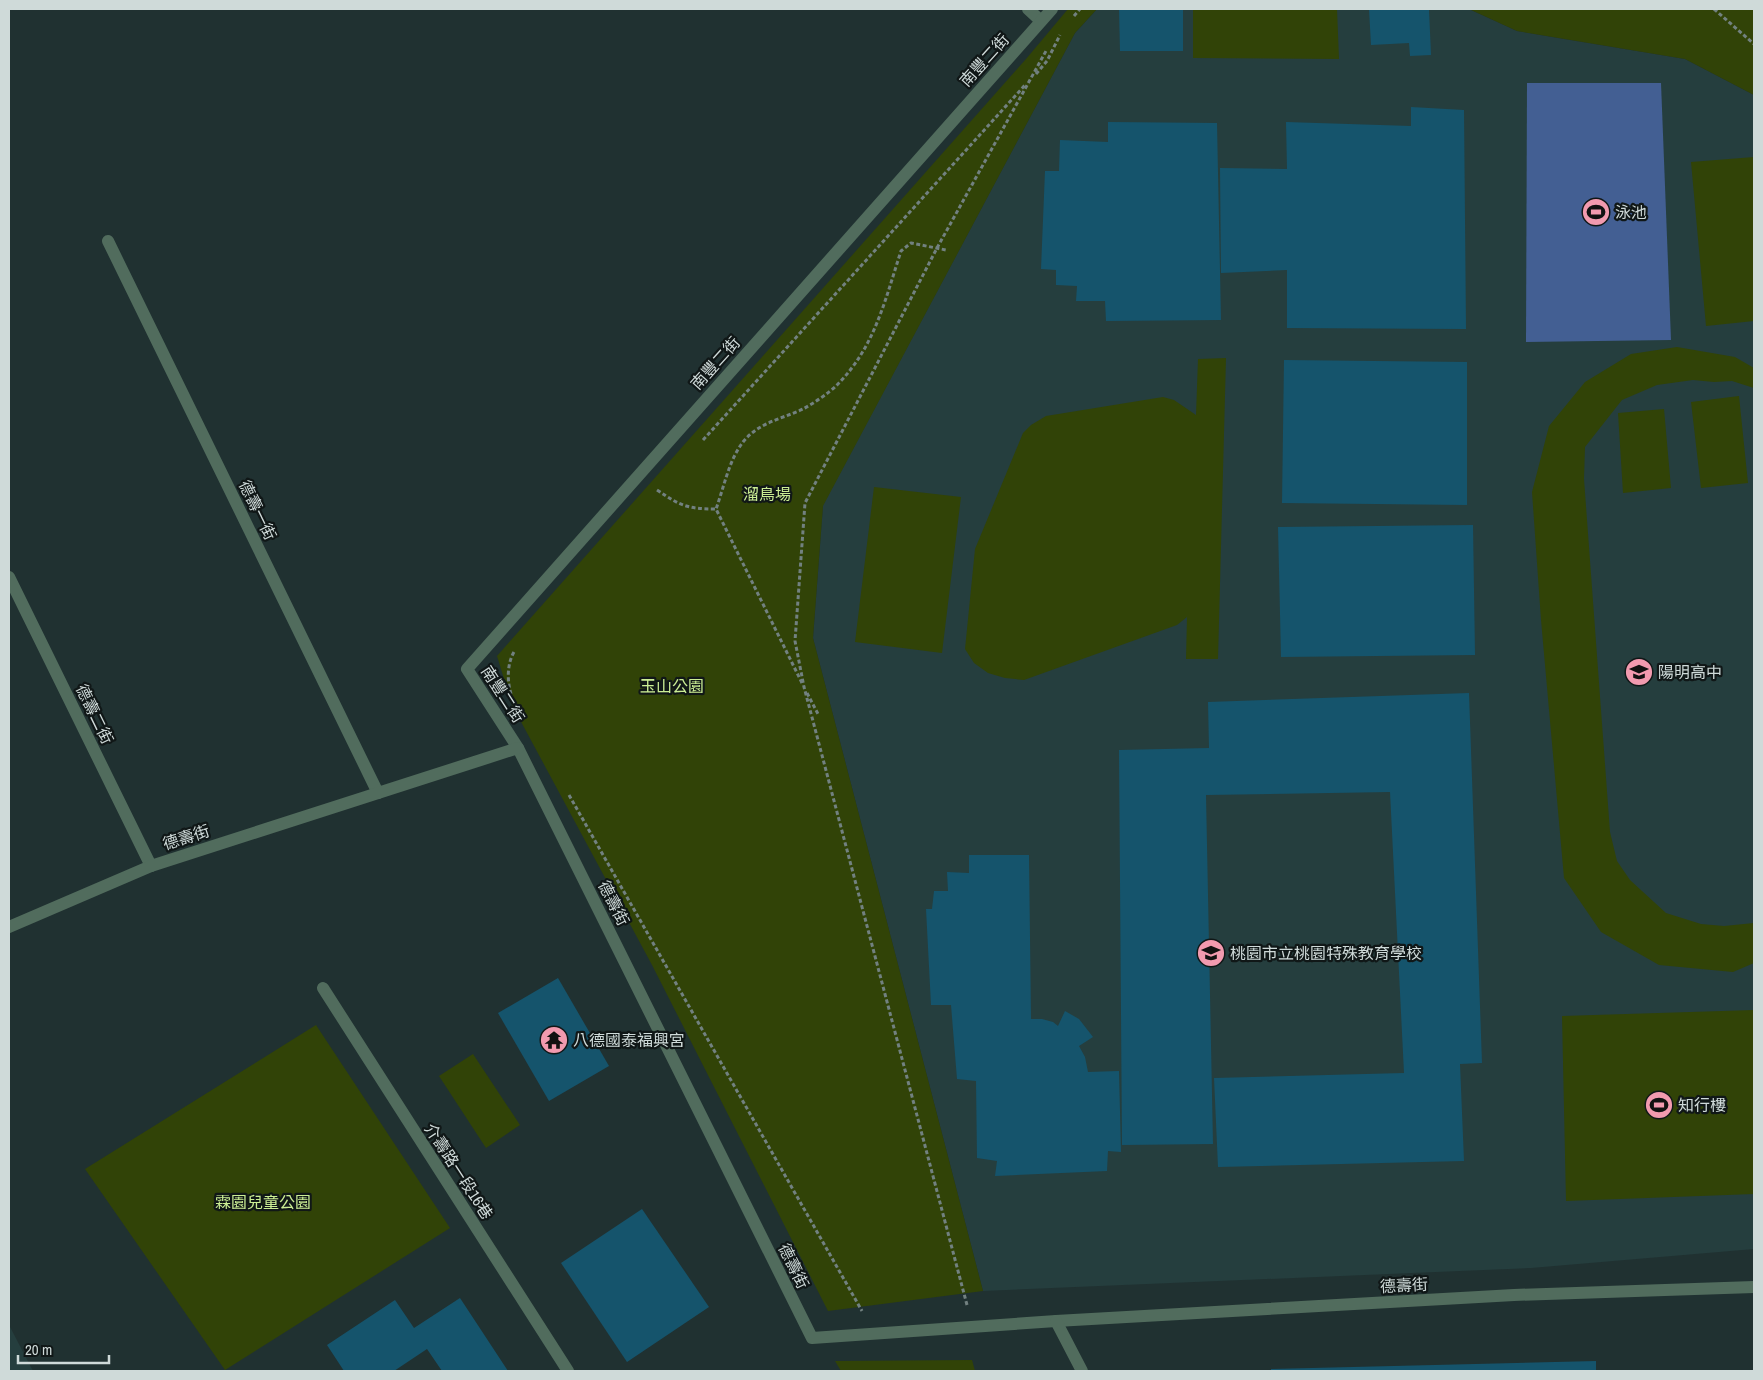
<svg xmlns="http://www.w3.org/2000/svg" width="1763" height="1380" viewBox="0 0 1763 1380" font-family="'Archivo Narrow','Noto Sans TC',sans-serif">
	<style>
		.built { fill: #253e3e }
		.green { fill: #314307 }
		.water { fill: #435f93 }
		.building { fill: #15546c }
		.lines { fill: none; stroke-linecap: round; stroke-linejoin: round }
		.path { stroke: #728180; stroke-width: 3; stroke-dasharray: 4 2.5; stroke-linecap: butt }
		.service { stroke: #516c5d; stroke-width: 12 }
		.minor { stroke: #516c5d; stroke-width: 12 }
		.labels { text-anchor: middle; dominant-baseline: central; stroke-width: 4.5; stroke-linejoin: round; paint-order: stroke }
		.street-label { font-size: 16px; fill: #cfdad9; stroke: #101717 }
		.poi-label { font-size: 16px; fill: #cfdad9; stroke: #101717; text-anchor: start }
		.park-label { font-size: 16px; fill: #cbee94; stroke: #101717 }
	</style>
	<rect width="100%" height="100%" fill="#203131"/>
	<!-- built -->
	<g class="built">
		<path d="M1097,9H1469L1517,31L1685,59L1754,95V1249L1531,1268L983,1291L813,638L823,505L1075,33Z"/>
		<path d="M9,1325L33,1371H9Z"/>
	</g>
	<!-- green -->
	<g class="green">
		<path d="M1068,9H1097L1075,33L823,506L813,638L983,1291L828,1311L652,965L512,705L497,656L1026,59Z"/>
		<path d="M1193,9H1337L1339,59L1193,58Z"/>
		<path d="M1469,9H1754V95L1685,59L1517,31Z"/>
		<path d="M1754,157V321L1706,326L1691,162Z"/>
		<path d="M1677,347L1735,357L1754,368V388L1732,381L1714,382L1693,380L1657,385L1622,400L1585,447L1584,479L1610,832L1617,861L1630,880L1666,913L1701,924L1724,926L1754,923V963L1733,972L1659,965L1601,932L1564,878L1541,620L1532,492L1549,426L1585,382L1631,354Z"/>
		<path d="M1226,358L1218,659H1186L1187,617L1177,625L1024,680L1005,678L988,673L974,663L965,649L975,549L1023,433L1031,425L1046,416L1163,397L1174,400L1196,415L1198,359Z"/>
		<path d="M1739,396L1748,483L1701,488L1691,402Z"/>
		<path d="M1664,409L1671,488L1623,493L1618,413Z"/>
		<path d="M874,487L961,497L942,653L855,642Z"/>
		<path d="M1754,1010V1194L1566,1201L1562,1016Z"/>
		<path d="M316,1025L450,1228L225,1370L85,1169Z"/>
		<path d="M473,1054L520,1125L486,1148L439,1076Z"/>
		<path d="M972,1360L975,1371H841L835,1361Z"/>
	</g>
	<!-- water -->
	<path class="water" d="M1527,83H1661L1671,340L1526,342Z"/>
	<!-- building -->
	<g class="building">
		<path d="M1119,9H1183V51H1120Z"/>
		<path d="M1369,9H1429L1431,55L1410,56L1409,43L1371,45Z"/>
		<path d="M1411,107L1464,110L1466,329L1287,328V270L1221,273L1220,168L1287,169L1286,122L1411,126Z"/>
		<path d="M1108,122L1217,123L1221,320L1106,321L1105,301H1076L1077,286L1056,285V270L1041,269L1045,171H1059L1060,140L1108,142Z"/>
		<path d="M1284,360L1467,362V505L1282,503Z"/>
		<path d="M1473,525L1475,655L1281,657L1278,527Z"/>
		<path d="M1469,693L1482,1063L1460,1064L1464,1161L1218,1167L1214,1078L1404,1073L1390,792L1206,795L1213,1144L1122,1145L1119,750L1209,748L1208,702Z"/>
		<path d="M969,855H1029L1031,1019H1042L1053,1022L1058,1026L1065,1011L1079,1019L1093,1037L1079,1046L1085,1057L1088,1072L1119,1071L1121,1152L1108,1151L1107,1171L995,1176L997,1161L977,1158L976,1081L957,1079L951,1005H931L926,909H932L934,891H948L947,872L969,873Z"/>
		<path d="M558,978L609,1066L549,1101L498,1013Z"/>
		<path d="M642,1209L709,1307L627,1362L561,1263Z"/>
		<path d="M460,1298L508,1371H442L427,1349L394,1371H344L327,1345L395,1300L414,1328Z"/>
		<path d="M1596,1361V1371H1271V1369Z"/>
	</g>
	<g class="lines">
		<!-- path -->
		<g class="path">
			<path d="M1714,9L1754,44"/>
			<path d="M1074,16L1080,9"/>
			<path d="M1036,74L1047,61L1060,35"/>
			<path d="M703,440L1026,84"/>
			<path d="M657,490C681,506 687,509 716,509"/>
			<path d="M802,683L716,509C724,487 729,460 743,442C759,422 782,419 803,409C814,403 829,393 837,385C875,347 885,300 901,251L911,243L946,250"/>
			<path d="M807,693L818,714"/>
			<path d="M511,694C507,681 507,664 514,652"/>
			<path d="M569,795L862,1311"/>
			<path d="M967,1305L804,687L795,641L805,503L937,248L1046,51"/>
		</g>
		<!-- service -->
		<g class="service">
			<path d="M1028,9L1041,21"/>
			<path d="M108,241L378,793"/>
			<path d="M9,577L151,866"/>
			<path d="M323,988L568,1371"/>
		</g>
		<!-- minor -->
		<g class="minor">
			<path d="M1052,9L467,669L518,748L812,1338L1056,1321L1514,1295L1754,1287"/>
			<path d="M9,927L151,866L518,748"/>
			<path d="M1056,1321L1082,1371"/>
		</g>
	</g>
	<!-- icons -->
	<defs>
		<symbol id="stadium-disc" viewBox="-11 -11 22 22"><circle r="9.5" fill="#f29aaf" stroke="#101717"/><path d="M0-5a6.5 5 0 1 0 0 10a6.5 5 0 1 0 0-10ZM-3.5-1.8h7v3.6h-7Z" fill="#111"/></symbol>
		<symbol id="school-disc" viewBox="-11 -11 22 22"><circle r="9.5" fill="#f29aaf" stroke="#101717"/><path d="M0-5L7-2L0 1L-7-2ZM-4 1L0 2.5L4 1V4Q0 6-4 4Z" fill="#111"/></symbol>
		<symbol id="temple-disc" viewBox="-11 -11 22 22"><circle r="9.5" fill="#f29aaf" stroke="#101717"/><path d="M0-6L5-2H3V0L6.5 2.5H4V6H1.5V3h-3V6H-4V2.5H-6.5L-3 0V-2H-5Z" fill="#111"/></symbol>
	</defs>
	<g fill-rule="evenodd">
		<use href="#stadium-disc" x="1580" y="196" width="32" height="32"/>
		<use href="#school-disc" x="1623" y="656" width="32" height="32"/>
		<use href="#school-disc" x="1195" y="937" width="32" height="32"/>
		<use href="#temple-disc" x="538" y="1024" width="32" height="32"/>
		<use href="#stadium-disc" x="1643" y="1089" width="32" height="32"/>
	</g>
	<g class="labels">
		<!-- street labels -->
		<g class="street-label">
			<text transform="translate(984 60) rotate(-48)">南豐二街</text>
			<text transform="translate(715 363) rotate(-48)">南豐二街</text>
			<text transform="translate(258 510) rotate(64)">德壽一街</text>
			<text transform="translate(503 694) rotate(57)">南豐二街</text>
			<text transform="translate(95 714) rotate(64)">德壽二街</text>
			<text transform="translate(186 837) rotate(-18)">德壽街</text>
			<text transform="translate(614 903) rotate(63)">德壽街</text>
			<text transform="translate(459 1171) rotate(57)">介壽路一段16巷</text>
			<text transform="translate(794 1266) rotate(64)">德壽街</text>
			<text transform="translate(1404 1285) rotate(-3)">德壽街</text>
		</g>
		<!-- poi labels -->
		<g class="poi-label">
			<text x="1615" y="212">泳池</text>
			<text x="1658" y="672">陽明高中</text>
			<text x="1230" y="953">桃園市立桃園特殊教育學校</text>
			<text x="573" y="1040">八德國泰福興宮</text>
			<text x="1678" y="1105">知行樓</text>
		</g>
		<!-- park labels -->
		<g class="park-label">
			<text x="767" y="494">溜鳥場</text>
			<text x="672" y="686">玉山公園</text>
			<text x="263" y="1202">霖園兒童公園</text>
		</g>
	</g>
	<!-- border -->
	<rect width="1763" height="1380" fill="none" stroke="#cfdad9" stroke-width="20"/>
	<!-- scale -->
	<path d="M18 1355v8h91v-8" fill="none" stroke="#cfdad9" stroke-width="2.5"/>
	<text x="25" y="1355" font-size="15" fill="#cfdad9" stroke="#101717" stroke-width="4" paint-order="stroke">20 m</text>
</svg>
